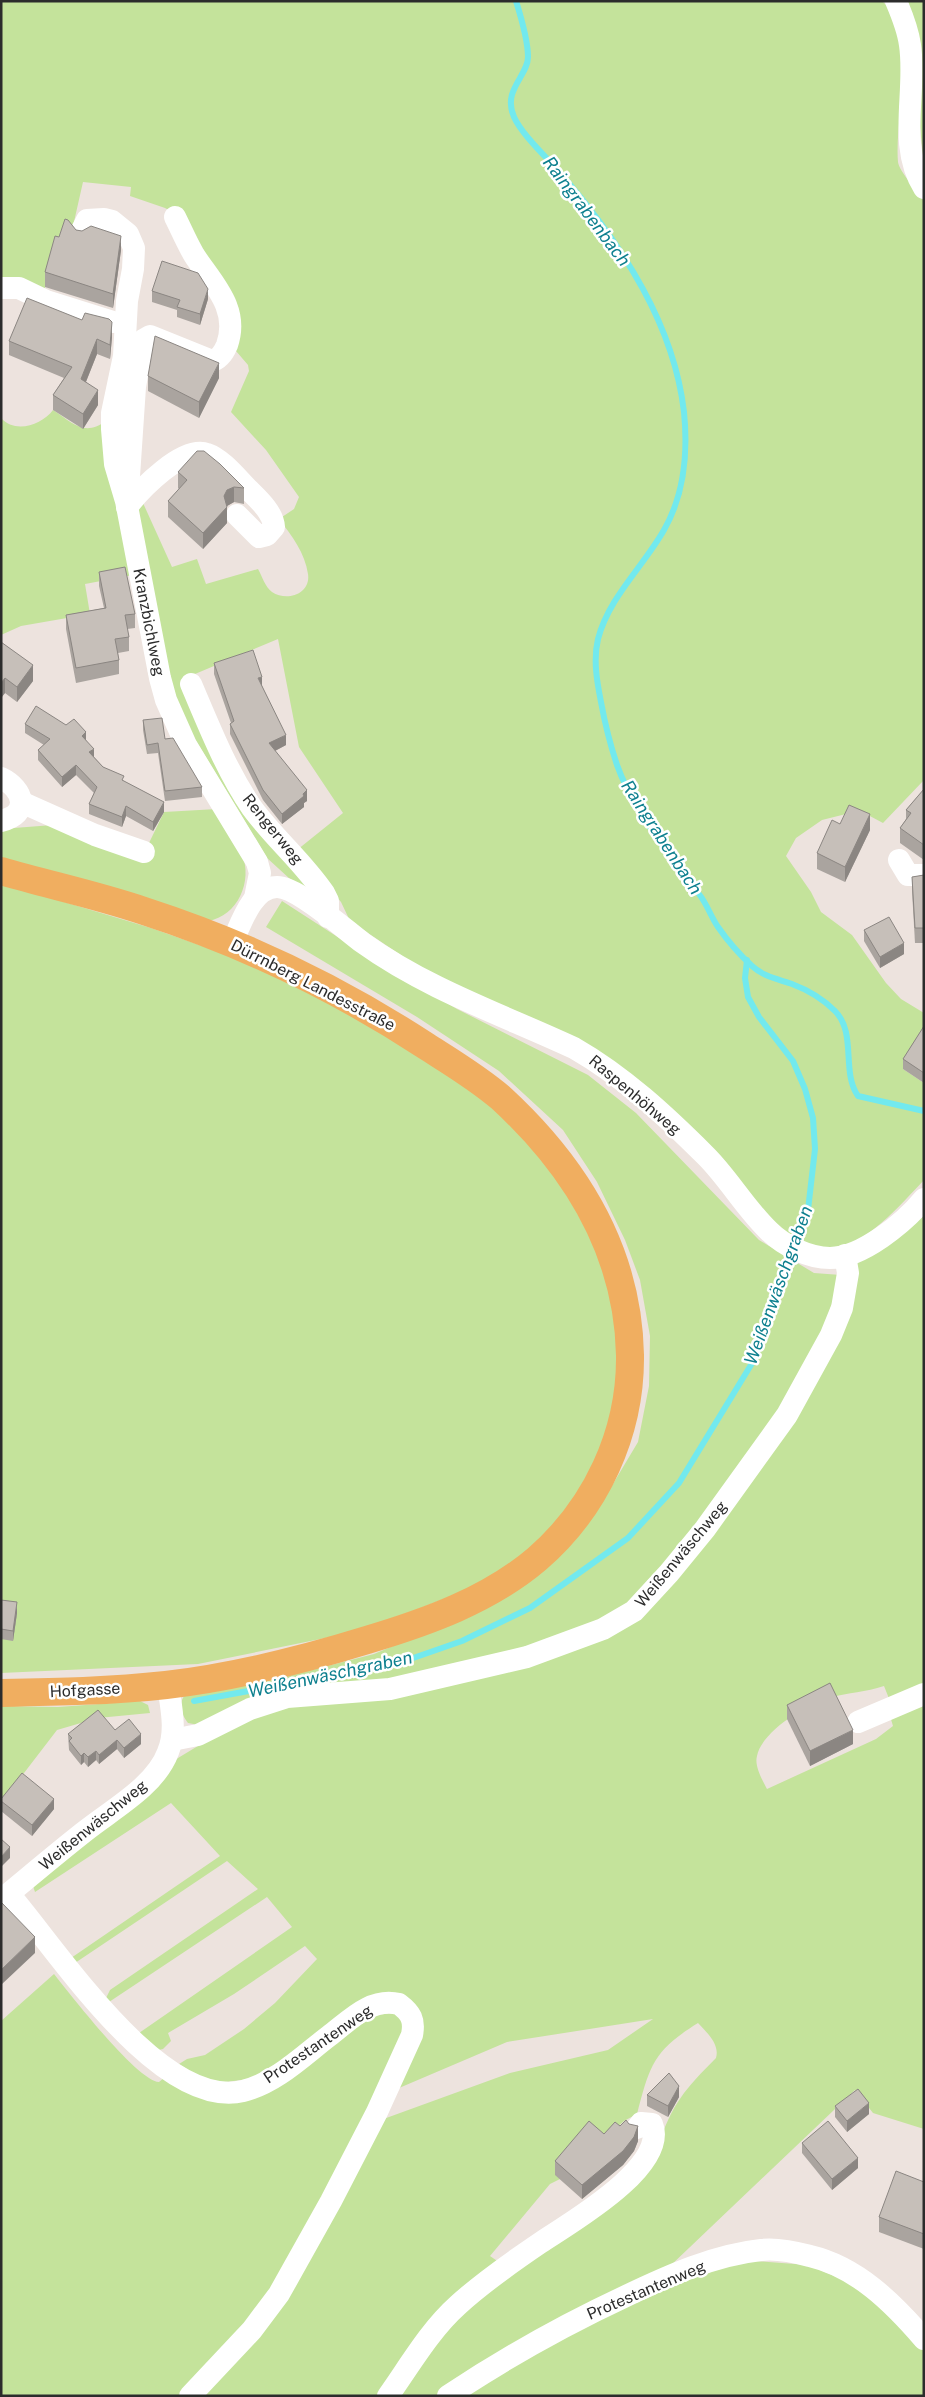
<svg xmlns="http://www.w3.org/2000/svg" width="925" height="2397" viewBox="0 0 925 2397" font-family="'Public Sans',sans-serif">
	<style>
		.green { fill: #c4e39b; fill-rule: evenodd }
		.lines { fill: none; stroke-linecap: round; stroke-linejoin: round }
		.stream { stroke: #72e9ee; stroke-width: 6 }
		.minor { stroke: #fff; stroke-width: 22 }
		.major { stroke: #f0ae60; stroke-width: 28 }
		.wall { fill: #aaa49f }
		.shaded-wall { fill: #8b8682 }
		.building { fill: #c6bfb9; stroke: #8b8682 }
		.labels { text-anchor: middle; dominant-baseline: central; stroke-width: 5; stroke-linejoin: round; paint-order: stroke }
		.street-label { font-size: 16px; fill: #2c2c2c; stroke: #fff }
		.water-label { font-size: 18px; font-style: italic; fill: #0e808f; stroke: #fff }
	</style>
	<rect width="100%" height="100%" fill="#ede3de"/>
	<!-- green -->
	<g class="green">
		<path d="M1,1H882C919,33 894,120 898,162C899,171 918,192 924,201V780L883,823L868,815L854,812L822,820L796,838L786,856L811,892L821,912L852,935L886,983L901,999L924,1013V1046L903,1069L924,1083V1180C898,1207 852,1264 809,1246C798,1242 788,1233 779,1227L624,1070L435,978L350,921L341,902L297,850L343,813L299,747L278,639L195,674L185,681L316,893L290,879L267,858L172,701L135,507L143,503L172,567L197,559L206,584L258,569C262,576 265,587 272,592C287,602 311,594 308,574C305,553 292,536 279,519L294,509L299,497L266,450L231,412L249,371L248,365L236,351L178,215L165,208L130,196L131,187L83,182L71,235L55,251L44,291L1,281Z"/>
		<path d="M908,1H924V168Z"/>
		<path d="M53,410C73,423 84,437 106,421L133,575L85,584L90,614L21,626L1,635V418C15,434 42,425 53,410Z"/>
		<path d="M217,809C225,824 236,838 242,854C253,881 238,916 208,921L1,860V829L53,825L149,843L164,812Z"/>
		<path d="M1,883L151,928L248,962L364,1020L444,1070L501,1112L546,1160L582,1213L607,1274L618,1332V1388L607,1431L587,1478L563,1516L521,1557L469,1589L413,1611L345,1634L198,1664L1,1673Z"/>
		<path d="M282,901L367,956L457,1009L588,1075L636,1113L759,1240L814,1273L841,1275L825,1325L794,1388L749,1459L647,1587L612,1616L524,1651L199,1725L188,1723C180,1712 178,1704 186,1693L308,1671L374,1654L431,1630L548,1564L595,1514L638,1442L649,1386L650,1336L640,1280L625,1240L597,1182L563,1130L499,1071L417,1017L266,927Z"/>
		<path d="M924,1205V1688L890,1701L884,1686C866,1692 848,1693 831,1697C807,1704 762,1731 757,1756C754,1766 763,1781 767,1789L876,1739L893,1726L890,1716L924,1701V2129L873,2113L855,2090L668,2268L648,2293L742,2260L808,2265L844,2280L883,2308L924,2351V2396H198L215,2381L378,2121L510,2073L608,2050L653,2019L507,2042L392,2091L422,2024L403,1995L258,2078L209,2084L179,2064L187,2059L205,2055L244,2029L275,2003L317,1959L305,1946L234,1994L168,2033L171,2041L163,2049L154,2051L139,2033L292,1927L267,1897L106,2004L104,2002L110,1990L258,1889L227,1861L75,1963L71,1958L220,1856L171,1803L35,1892L33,1886L178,1758L251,1714L628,1624L789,1428L856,1260ZM698,2023C707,2033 720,2044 716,2058C685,2089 672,2104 658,2146L512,2271L490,2256L550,2184L560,2179L624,2121L637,2114C650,2065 653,2051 698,2023Z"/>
		<path d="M140,1701L148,1705L150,1713L98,1718L57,1730L1,1803V1706L58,1707Z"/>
		<path d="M54,1974C70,1994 137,2081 159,2082L165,2077L224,2098L360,2018L396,2012L404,2019L400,2046L267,2302L181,2396H1V2021Z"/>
	</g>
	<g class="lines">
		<!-- stream -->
		<g class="stream">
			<path d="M516,1C521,17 528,41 528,57C528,76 502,90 514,117C523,137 553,163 567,181C623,247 674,325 684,412C688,452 684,495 664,530C643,567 609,597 598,639C593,660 597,682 601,702C605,724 610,744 617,765C629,799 654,834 675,864C682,874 692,883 699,894C707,904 711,917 718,927C727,940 740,955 752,966C764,977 778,979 792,984C808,990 823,999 835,1011C857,1033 841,1072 858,1096L924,1111"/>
			<path d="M194,1701L396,1664L462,1641L530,1608L628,1538L679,1483L754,1360L808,1210L815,1149L813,1118L805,1089L793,1061L759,1017L748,997L745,978L747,960"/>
		</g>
		<!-- minor -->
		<g class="minor">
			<path d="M896,1C902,15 908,30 910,45C917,92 897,145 924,188"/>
			<path d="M81,232L87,220L104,219L112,221L128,234L134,248L133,269L127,301L124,356L112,413V429L115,464L126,501L160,678L166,700L186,745L257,862L260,873L255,898"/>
			<path d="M1,288H19L46,301L113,322"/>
			<path d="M128,491L135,387L143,340L150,336L155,338L212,361C220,359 224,352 227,345C240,308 212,283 194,255C187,243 181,229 175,217"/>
			<path d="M127,507C140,490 183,445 207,454C222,459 237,478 248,489C258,499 273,512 274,527L267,535L259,537L237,515"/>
			<path d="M191,684C209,726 226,770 252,808C274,838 303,862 324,893L328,901V917"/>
			<path d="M1,778C24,789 31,814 1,821"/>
			<path d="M21,802L95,835L144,852"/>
			<path d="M899,860L908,875H924"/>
			<path d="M232,943C241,924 252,887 277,887C298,887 344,929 363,943C427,989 503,1015 574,1048C623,1076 666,1116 706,1156C729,1179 745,1208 769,1231C784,1246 809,1258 830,1258C862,1258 905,1222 924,1199"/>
			<path d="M858,1722L924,1694"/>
			<path d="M172,1740L198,1735L250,1709L287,1697L390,1689L527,1657L603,1629L634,1611L669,1573L705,1529L787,1415L831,1335L842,1308L848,1273L845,1255"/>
			<path d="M9,1894C56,1948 160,2111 243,2091C276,2083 304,2055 329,2036C350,2020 371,1997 399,2004C411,2013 415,2020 412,2035L377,2112L331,2201L279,2294L252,2330L190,2396"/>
			<path d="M1,1900C29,1877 56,1854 84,1832C111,1810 155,1787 168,1752C177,1730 171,1707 168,1685"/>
			<path d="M388,2396C410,2365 430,2330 458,2305C483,2282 512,2262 540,2243C568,2224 669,2167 652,2124L641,2123L637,2128"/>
			<path d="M448,2396C505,2358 564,2325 626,2296C668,2276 714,2255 761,2250C777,2248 795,2252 810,2256C857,2267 893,2303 924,2339"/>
		</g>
		<!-- major -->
		<path class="major" d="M1,871C49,885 97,895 144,911C243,943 339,989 426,1046C451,1062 478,1078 501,1098C576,1167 628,1251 630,1355C631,1433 596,1508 537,1559C489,1600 427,1622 367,1640C302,1660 234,1677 166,1685C111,1691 56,1692 1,1693"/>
	</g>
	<!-- wall -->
	<g class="wall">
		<path d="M76,230L121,250L113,308L45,287V272L59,237Z"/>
		<path d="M152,291L208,299L200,325L177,317V310L152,302Z"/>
		<path d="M112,337L110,359L97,354L86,382L98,405L83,429L53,410V395L64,378L9,355V341Z"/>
		<path d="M148,376L219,378L199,418L148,391Z"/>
		<path d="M178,472L244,488V504L234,502L227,506V523L203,549L168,517V501L179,489L178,488Z"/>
		<path d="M99,572L135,614V628L127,629L129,637V651L118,653L119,660V674L76,683L66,629V615L104,608L99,586Z"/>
		<path d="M1,642L33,681L17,702L5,693L1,698Z"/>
		<path d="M214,663L262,686L286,745L275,751L307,801L304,803V807L282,824L263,800L230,734V724L231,723L214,674Z"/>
		<path d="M143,720L165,739L202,787V797L165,801L158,753L147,754L143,730Z"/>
		<path d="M25,724L86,740L94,757L103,767L124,781L164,812L153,831L126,816L122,827L89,814V804L94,793L76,775L62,787L38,760V750L44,745L25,733Z"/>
		<path d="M924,789V860L900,843V828L906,819V810Z"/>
		<path d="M840,824L870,830L845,882L817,869V853Z"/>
		<path d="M924,875V943H915L912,891V877Z"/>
		<path d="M864,930L904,954L880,968L864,941Z"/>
		<path d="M924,1026V1083L903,1069V1059Z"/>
		<path d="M1,1600L17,1613L13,1641L1,1639Z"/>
		<path d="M787,1705L853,1744L810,1766L787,1719Z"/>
		<path d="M115,1730L141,1744L124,1758L117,1749L99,1764L96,1760L88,1767L84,1762L81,1765L69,1750L68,1734Z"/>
		<path d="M1,1799L54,1809L32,1836L1,1811Z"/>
		<path d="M647,2095L679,2097L668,2117L647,2106Z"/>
		<path d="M835,2106L869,2114L847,2132L835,2117Z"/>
		<path d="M620,2126L638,2141L634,2151L623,2165L582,2199L555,2175V2161Z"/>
		<path d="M802,2143L858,2168L832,2190L802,2153Z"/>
		<path d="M924,2182V2249L879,2232V2217Z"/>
	</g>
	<!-- shaded-wall -->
	<g class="shaded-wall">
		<path d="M121,236V250L113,308V294Z"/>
		<path d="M208,289V299L200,325V314Z"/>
		<path d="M112,322V337L110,359V345Z"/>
		<path d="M97,339V354L81,394V379Z"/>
		<path d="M219,363V378L199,418V402Z"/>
		<path d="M98,390V405L83,429V414Z"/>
		<path d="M234,487V502L227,506V523L203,549V533L227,490Z"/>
		<path d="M33,665V681L17,702V687Z"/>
		<path d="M262,677V687L258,678Z"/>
		<path d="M5,678V693L1,698V683Z"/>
		<path d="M86,732V742L82,736Z"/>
		<path d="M286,735V745L269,754V743Z"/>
		<path d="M94,749V759L89,752Z"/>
		<path d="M76,765V775L62,787V777Z"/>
		<path d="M307,790V801L304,803V807L282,824V814Z"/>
		<path d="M164,802V812L153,831V822Z"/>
		<path d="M126,806V816L122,827V817Z"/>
		<path d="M870,814V830L845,882V867Z"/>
		<path d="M904,943V954L880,968V957Z"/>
		<path d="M17,1602V1613L13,1641V1631Z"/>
		<path d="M853,1730V1744L810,1766V1751Z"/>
		<path d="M141,1734V1744L124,1758V1748Z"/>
		<path d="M117,1740V1749L99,1764V1755Z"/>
		<path d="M96,1751V1760L88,1767V1757Z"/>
		<path d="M84,1753V1762L81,1765V1756Z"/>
		<path d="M54,1799V1809L32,1836V1825Z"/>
		<path d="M10,1847V1858L1,1867V1857Z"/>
		<path d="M35,1937V1953L1,1985V1970Z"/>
		<path d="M679,2086V2097L668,2117V2106Z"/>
		<path d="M869,2103V2114L847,2132V2121Z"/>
		<path d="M638,2126V2141L634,2151L623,2165L582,2199V2185Z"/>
		<path d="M858,2158V2168L832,2190V2179Z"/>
	</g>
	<!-- building -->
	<g class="building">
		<path d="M65,219L68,220L76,230L82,231L91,226L121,236L113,294L45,272L55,236L59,237Z"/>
		<path d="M162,261L198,273L208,289L200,314L177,307L180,300L152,291Z"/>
		<path d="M27,298L82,320L85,313L109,319L112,322L110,345L97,339L81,379L98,390L83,414L53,395L72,367L9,341Z"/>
		<path d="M155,336L219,363L199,402L148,376Z"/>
		<path d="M197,451H204L220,464L244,488L234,487L227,490L224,496L227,507L203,533L168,501L187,480L178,472Z"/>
		<path d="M125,567L135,614L125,615L129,637L115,639L119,660L76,668L66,615L106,608L99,572Z"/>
		<path d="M1,642L33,665L17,687L5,678L1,683Z"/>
		<path d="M253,650L262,677L258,678L286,735L269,743L307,790L303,794L304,796L282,814L263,790L230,724L234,721L214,663Z"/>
		<path d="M36,706L66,725L74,719L86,732L82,736L94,749L89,752L103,767L124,776L122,780L164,802L153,822L126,806L122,817L89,804L97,787L76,765L62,777L38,750L50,739L25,724Z"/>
		<path d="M162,718L165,739L173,738L202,787L165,791L158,743L147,745L143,720Z"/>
		<path d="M924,789V845L900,828L911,813L906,810Z"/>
		<path d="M849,805L870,814L845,867L817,853L832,820L840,824Z"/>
		<path d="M924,875V928H915L912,877Z"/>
		<path d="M889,917L904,943L880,957L864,930Z"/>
		<path d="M924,1026V1073L903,1059Z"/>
		<path d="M1,1600L17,1602L13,1631L1,1629Z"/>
		<path d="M830,1683L853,1730L810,1751L787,1705Z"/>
		<path d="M98,1710L115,1730L129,1719L141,1734L124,1748L117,1740L99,1755L96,1751L88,1757L84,1753L81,1756L69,1741L72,1738L68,1734Z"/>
		<path d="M22,1773L54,1799L32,1825L1,1801V1799Z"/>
		<path d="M1,1839L10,1847L1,1857Z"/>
		<path d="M1,1902L35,1937L1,1970Z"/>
		<path d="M669,2073L679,2086L668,2106L647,2095Z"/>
		<path d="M858,2089L869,2103L847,2121L835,2106Z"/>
		<path d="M626,2120L629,2124L638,2126L634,2137L623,2151L582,2185L555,2161L589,2121L604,2134L615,2122L620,2126Z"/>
		<path d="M828,2121L858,2158L832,2179L802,2143Z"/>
		<path d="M896,2171L924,2182V2234L879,2217Z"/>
	</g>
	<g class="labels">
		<!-- street labels -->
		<g class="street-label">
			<text transform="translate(149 622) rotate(79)">Kranzbichlweg</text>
			<text transform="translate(273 829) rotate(51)">Rengerweg</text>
			<text transform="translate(313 985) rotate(27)">Dürrnberg Landesstraße</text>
			<text transform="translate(635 1095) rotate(40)">Raspenhöhweg</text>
			<text transform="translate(681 1554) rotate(-50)">Weißenwäschweg</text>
			<text transform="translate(85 1690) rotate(-3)">Hofgasse</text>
			<text transform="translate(93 1825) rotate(-39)">Weißenwäschweg</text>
			<text transform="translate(318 2044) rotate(-34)">Protestantenweg</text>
			<text transform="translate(646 2290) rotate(-23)">Protestantenweg</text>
		</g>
		<!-- water labels -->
		<g class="water-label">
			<text transform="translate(587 211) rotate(53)">Raingrabenbach</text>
			<text transform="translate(662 837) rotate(57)">Raingrabenbach</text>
			<text transform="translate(778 1285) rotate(-70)">Weißenwäschgraben</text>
			<text transform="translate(330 1674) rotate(-12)">Weißenwäschgraben</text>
		</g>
	</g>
	<!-- border -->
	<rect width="925" height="2397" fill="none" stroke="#2c2c2c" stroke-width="5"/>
</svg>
